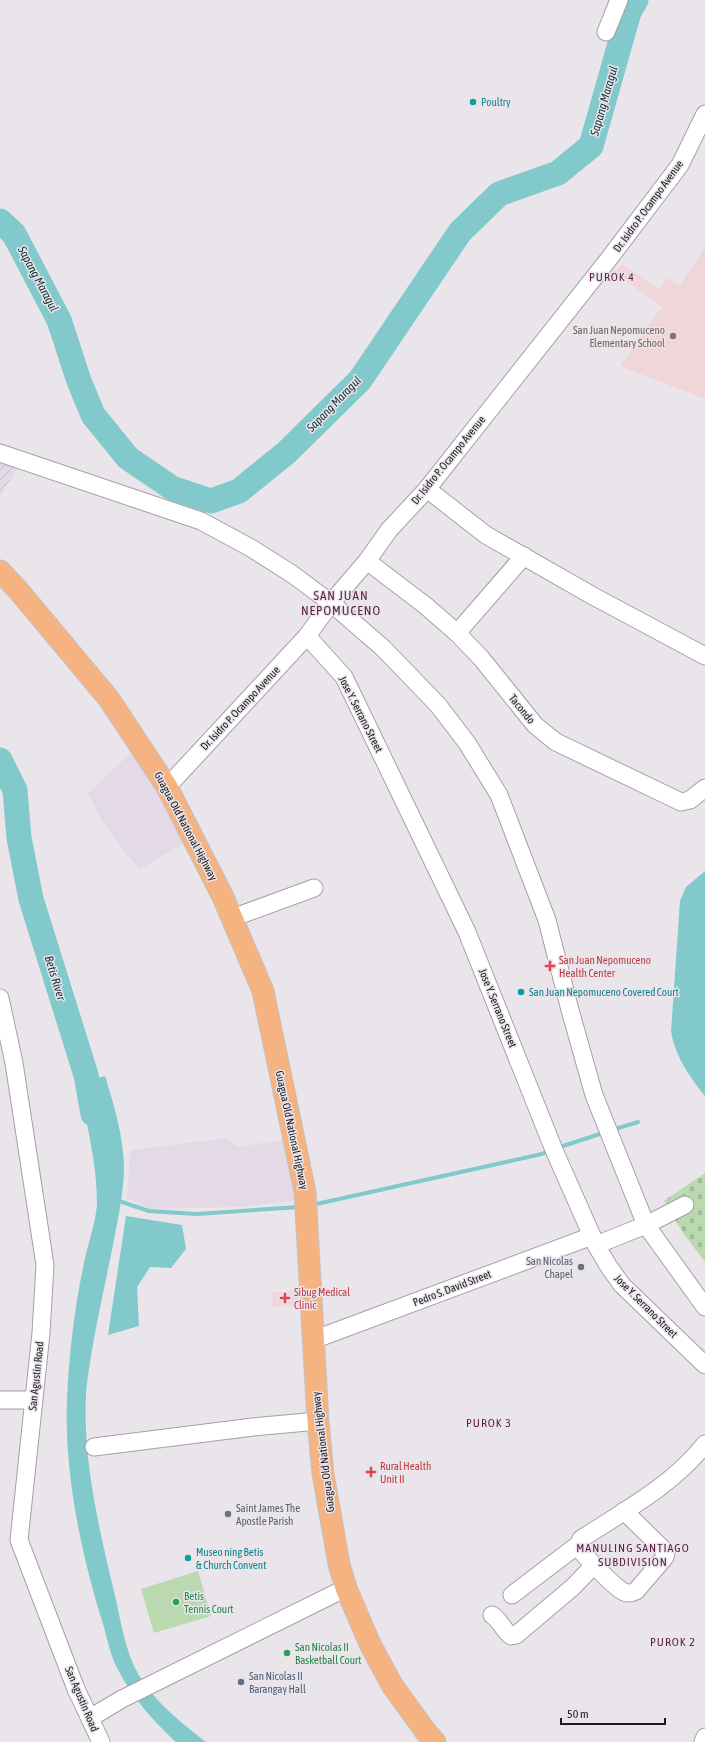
<svg xmlns="http://www.w3.org/2000/svg" width="705" height="1742" viewBox="0 0 705 1742" font-family="'Asap Condensed',sans-serif">
	<style>
		.built { fill: #e4dae7 }
		.industrial { fill: url(#industrial-furrows) }
		.education { fill: #f0d5d9 }
		.medical { fill: #efd5dc }
		.cemetery { fill: url(#cemetery-stones) }
		.pitch { fill: #bad9b0 }
		.water { fill: #82c9cc }
		.lines { fill: none; stroke-linecap: round; stroke-linejoin: round }
		.stream { stroke: #82c9cc; stroke-width: 4 }
		.river { stroke: #82c9cc; stroke-width: 25 }
		.minor-casing { stroke: #a4a0a6; stroke-width: 19 }
		.major-casing { stroke: #c4c3c4; stroke-width: 23 }
		.minor { stroke: #fff; stroke-width: 17 }
		.major { stroke: #f4b380; stroke-width: 21 }
		.culture-dot { fill: #0f9aa8; stroke: #eae5eb; stroke-width: 1.5 }
		.education-dot { fill: #8d6e63; stroke: #eae5eb; stroke-width: 1.5 }
		.health-dot { fill: #e0444e; stroke: #eae5eb; stroke-width: 1.5 }
		.worship-dot { fill: #6b7280; stroke: #eae5eb; stroke-width: 1.5 }
		.leisure-dot { fill: #2e9e5b; stroke: #eae5eb; stroke-width: 1.5 }
		.service-dot { fill: #5c6f8a; stroke: #eae5eb; stroke-width: 1.5 }
		.labels { text-anchor: middle; dominant-baseline: central; stroke-width: 3; stroke-linejoin: round; paint-order: stroke }
		.culture-label { font-size: 11px; fill: #0d838f; stroke: #eae5eb; text-anchor: start }
		.street-label { font-size: 11px; fill: #1c1a1d; stroke: #eae5eb }
		.education-label { font-size: 11px; fill: #785e54; stroke: #eae5eb; text-anchor: end }
		.health-label { font-size: 11px; fill: #be3a42; stroke: #eae5eb; text-anchor: start }
		.worship-label { font-size: 11px; fill: #5b616d; stroke: #eae5eb; text-anchor: end }
		.leisure-label { font-size: 11px; fill: #27864d; stroke: #eae5eb; text-anchor: start }
		.service-label { font-size: 11px; fill: #4e5e75; stroke: #eae5eb; text-anchor: start }
		.water-label { font-size: 12px; font-style: italic; fill: #103335; stroke: #eae5eb }
		.neighbourhood-label { font-size: 12px; letter-spacing: 1px; fill: #5d1f41; stroke: #eae5eb }
		.quarter-label { font-size: 13px; letter-spacing: 1px; fill: #5d1f41; stroke: #eae5eb }
	</style>
	<defs>
		<pattern id="industrial-furrows" width="10" height="10" patternUnits="userSpaceOnUse"><rect width="10" height="10" fill="#e4dae7"/><path d="M-1 1l2-2M0 10L10 0M9 11l2-2" fill="none" stroke="#c3bac6"/></pattern>
		<pattern id="cemetery-stones" width="16" height="16" patternUnits="userSpaceOnUse"><rect width="16" height="16" fill="#bad9b0"/><path d="M2 7V4a2 2 0 0 1 4 0v3zM10 15v-3a2 2 0 0 1 4 0v3z" fill="#9fba97"/></pattern>
	</defs>
	<rect width="100%" height="100%" fill="#eae5eb"/>
	<!-- built -->
	<g class="built">
		<path d="M138,746L189,840L140,869L123,851L101,819L88,793Z"/>
		<path d="M228,1138L237,1147L287,1139L297,1201L239,1207L150,1209L127,1198L130,1150Z"/>
	</g>
	<!-- industrial -->
	<path class="industrial" d="M0,457L20,464L0,497Z"/>
	<!-- education -->
	<path class="education" d="M705,247V399L620,366L662,307L614,272L622,264L660,290L667,278L680,285Z"/>
	<!-- medical -->
	<path class="medical" d="M298,1290L299,1305L273,1307L272,1292Z"/>
	<!-- cemetery -->
	<path class="cemetery" d="M705,1173V1262L683,1233L664,1201Z"/>
	<!-- pitch -->
	<path class="pitch" d="M198,1571L211,1616L154,1633L141,1589Z"/>
	<!-- water -->
	<g class="water">
		<path d="M705,871V1096C690,1078 674,1054 671,1031L680,901L686,887Z"/>
		<path d="M105,1076C114,1105 123,1135 124,1166C124,1194 117,1223 112,1250C103,1294 93,1338 87,1383C80,1452 100,1533 116,1600C121,1623 125,1647 135,1668C151,1699 179,1721 206,1742H176C152,1720 131,1696 116,1666C110,1653 107,1638 103,1624C81,1554 64,1472 67,1399C69,1356 74,1310 83,1268C86,1249 96,1222 97,1204C97,1164 87,1123 78,1084Z"/>
		<path d="M126,1216L182,1225L186,1249L171,1268L150,1267L137,1287L139,1326L108,1335Z"/>
	</g>
	<g class="lines">
		<!-- stream -->
		<g class="stream">
			<path d="M612,1130L638,1122"/>
			<path d="M557,1148L606,1132"/>
			<path d="M116,1200L149,1211L197,1214L299,1207"/>
			<path d="M312,1205L542,1154L551,1150"/>
		</g>
		<!-- river -->
		<g class="river">
			<path d="M0,221L14,234L59,320L79,381L93,415L128,458L172,488L211,501L239,491L287,452L360,380L460,232L499,194L558,173L591,146L629,12L636,0"/>
			<path d="M0,760L15,790L19,838L31,899L86,1075L93,1114"/>
		</g>
		<defs>
			<g id="minor">
				<path d="M606,32L619,0"/>
				<path d="M0,453L201,521L251,548L292,574L331,603L383,648L438,705L467,743L499,795L547,920L570,1010L594,1095L646,1225L705,1307"/>
				<path d="M427,489L486,535L593,596L705,656"/>
				<path d="M367,561L426,606L457,633L481,658L535,725L546,734L556,742L681,802L690,800L705,788"/>
				<path d="M457,633L524,556"/>
				<path d="M307,636L344,677L467,932L554,1150L596,1245L609,1267L622,1285L705,1365"/>
				<path d="M167,787L307,636L331,603L367,561L389,530L427,489L608,260L680,165L705,114"/>
				<path d="M232,918L314,888"/>
				<path d="M0,998L14,1063L45,1265L41,1333L19,1540L76,1689L101,1742"/>
				<path d="M596,1245L646,1225L685,1205"/>
				<path d="M313,1340L592,1236"/>
				<path d="M0,1400H34"/>
				<path d="M94,1447L253,1427L318,1421"/>
				<path d="M579,1544V1549C587,1558 615,1588 624,1592C629,1594 632,1593 636,1591L665,1557L666,1552L624,1511"/>
				<path d="M512,1595L579,1544L581,1539C624,1511 673,1485 705,1444"/>
				<path d="M492,1615C500,1620 503,1630 511,1636L516,1635L573,1587L594,1565"/>
				<path d="M90,1718L122,1699L346,1588"/>
				<path d="M703,1742L705,1737"/>
			</g>
			<path id="major" d="M0,571L18,590L109,699L167,787L223,897L263,991L305,1192L318,1421L323,1474L339,1564L346,1588L370,1644L392,1685L426,1732L435,1742"/>
		</defs>
		<!-- minor casing -->
		<use href="#minor" class="minor-casing"/>
		<!-- major casing -->
		<use href="#major" class="major-casing"/>
		<!-- minor -->
		<use href="#minor" class="minor"/>
		<!-- major -->
		<use href="#major" class="major"/>
	</g>
	<!-- markers -->
	<g class="culture-dot">
		<circle cx="473" cy="102" r="4"/>
		<circle cx="521" cy="992" r="4"/>
		<circle cx="188" cy="1558" r="4"/>
	</g>
	<circle class="education-dot" cx="673" cy="336" r="4"/>
	<g class="health-dot">
		<path d="M548 960h4v4h4v4h-4v4h-4v-4h-4v-4h4z"/>
		<path d="M283 1292h4v4h4v4h-4v4h-4v-4h-4v-4h4z"/>
		<path d="M369 1466h4v4h4v4h-4v4h-4v-4h-4v-4h4z"/>
	</g>
	<g class="worship-dot">
		<circle cx="581" cy="1267" r="4"/>
		<circle cx="228" cy="1514" r="4"/>
	</g>
	<g class="leisure-dot">
		<circle cx="176" cy="1602" r="4"/>
		<circle cx="287" cy="1653" r="4"/>
	</g>
	<circle class="service-dot" cx="241" cy="1682" r="4"/>
	<g class="labels">
		<!-- culture labels -->
		<g class="culture-label">
			<text x="481" y="102">Poultry</text>
			<text x="529" y="992">San Juan Nepomuceno Covered Court</text>
			<text x="196" y="1552">Museo ning Betis<tspan x="196" dy="13">&amp; Church Convent</tspan></text>
		</g>
		<!-- street labels -->
		<g class="street-label">
			<text transform="translate(648 206) rotate(-54)">Dr. Isidro P. Ocampo Avenue</text>
			<text transform="translate(448 460) rotate(-51)">Dr. Isidro P. Ocampo Avenue</text>
			<text transform="translate(240 708) rotate(-47)">Dr. Isidro P. Ocampo Avenue</text>
			<text transform="translate(522 709) rotate(51)">Tacondo</text>
			<text transform="translate(361 714) rotate(63)">Jose Y. Serrano Street</text>
			<text transform="translate(186 826) rotate(62)">Guagua Old National Highway</text>
			<text transform="translate(498 1008) rotate(68)">Jose Y. Serrano Street</text>
			<text transform="translate(292 1130) rotate(78)">Guagua Old National Highway</text>
			<text transform="translate(452 1288) rotate(-21)">Pedro S. David Street</text>
			<text transform="translate(646 1306) rotate(45)">Jose Y. Serrano Street</text>
			<text transform="translate(36 1376) rotate(-84)">San Agustin Road</text>
			<text transform="translate(323 1452) rotate(-97)">Guagua Old National Highway</text>
			<text transform="translate(82 1699) rotate(67)">San Agustin Road</text>
		</g>
		<!-- education labels -->
		<g class="education-label">
			<text x="665" y="330">San Juan Nepomuceno<tspan x="665" dy="13">Elementary School</tspan></text>
		</g>
		<!-- health labels -->
		<g class="health-label">
			<text x="559" y="960">San Juan Nepomuceno<tspan x="559" dy="13">Health Center</tspan></text>
			<text x="294" y="1292">Sibug Medical<tspan x="294" dy="13">Clinic</tspan></text>
			<text x="380" y="1466">Rural Health<tspan x="380" dy="13">Unit II</tspan></text>
		</g>
		<!-- worship labels -->
		<g class="worship-label">
			<text x="573" y="1261">San Nicolas<tspan x="573" dy="13">Chapel</tspan></text>
			<text x="236" y="1508" text-anchor="start">Saint James The<tspan x="236" dy="13">Apostle Parish</tspan></text>
		</g>
		<!-- leisure labels -->
		<g class="leisure-label">
			<text x="184" y="1596">Betis<tspan x="184" dy="13">Tennis Court</tspan></text>
			<text x="295" y="1647">San Nicolas II<tspan x="295" dy="13">Basketball Court</tspan></text>
		</g>
		<!-- service labels -->
		<g class="service-label">
			<text x="249" y="1676">San Nicolas II<tspan x="249" dy="13">Barangay Hall</tspan></text>
		</g>
		<!-- water labels -->
		<g class="water-label">
			<text transform="translate(604 101) rotate(-74)">Sapang Maragul</text>
			<text transform="translate(38 279) rotate(62)">Sapang Maragul</text>
			<text transform="translate(334 404) rotate(-46)">Sapang Maragul</text>
			<text transform="translate(55 978) rotate(73)">Betis River</text>
		</g>
		<!-- neighbourhood labels -->
		<g class="neighbourhood-label">
			<text x="612" y="277">PUROK 4</text>
			<text x="489" y="1423">PUROK 3</text>
			<text x="633" y="1548">MANULING SANTIAGO<tspan x="633" dy="14">SUBDIVISION</tspan></text>
			<text x="673" y="1642">PUROK 2</text>
		</g>
		<!-- quarter labels -->
		<g class="quarter-label">
			<text x="341" y="595">SAN JUAN<tspan x="341" dy="15">NEPOMUCENO</tspan></text>
		</g>
	</g>
	<!-- scale -->
	<path d="M561 1718v6h104v-6" fill="none" stroke="#1c1a1d" stroke-width="2"/>
	<text x="567" y="1718" font-size="12" fill="#1c1a1d" stroke="#eae5eb" stroke-width="3" paint-order="stroke">50 m</text>
</svg>
